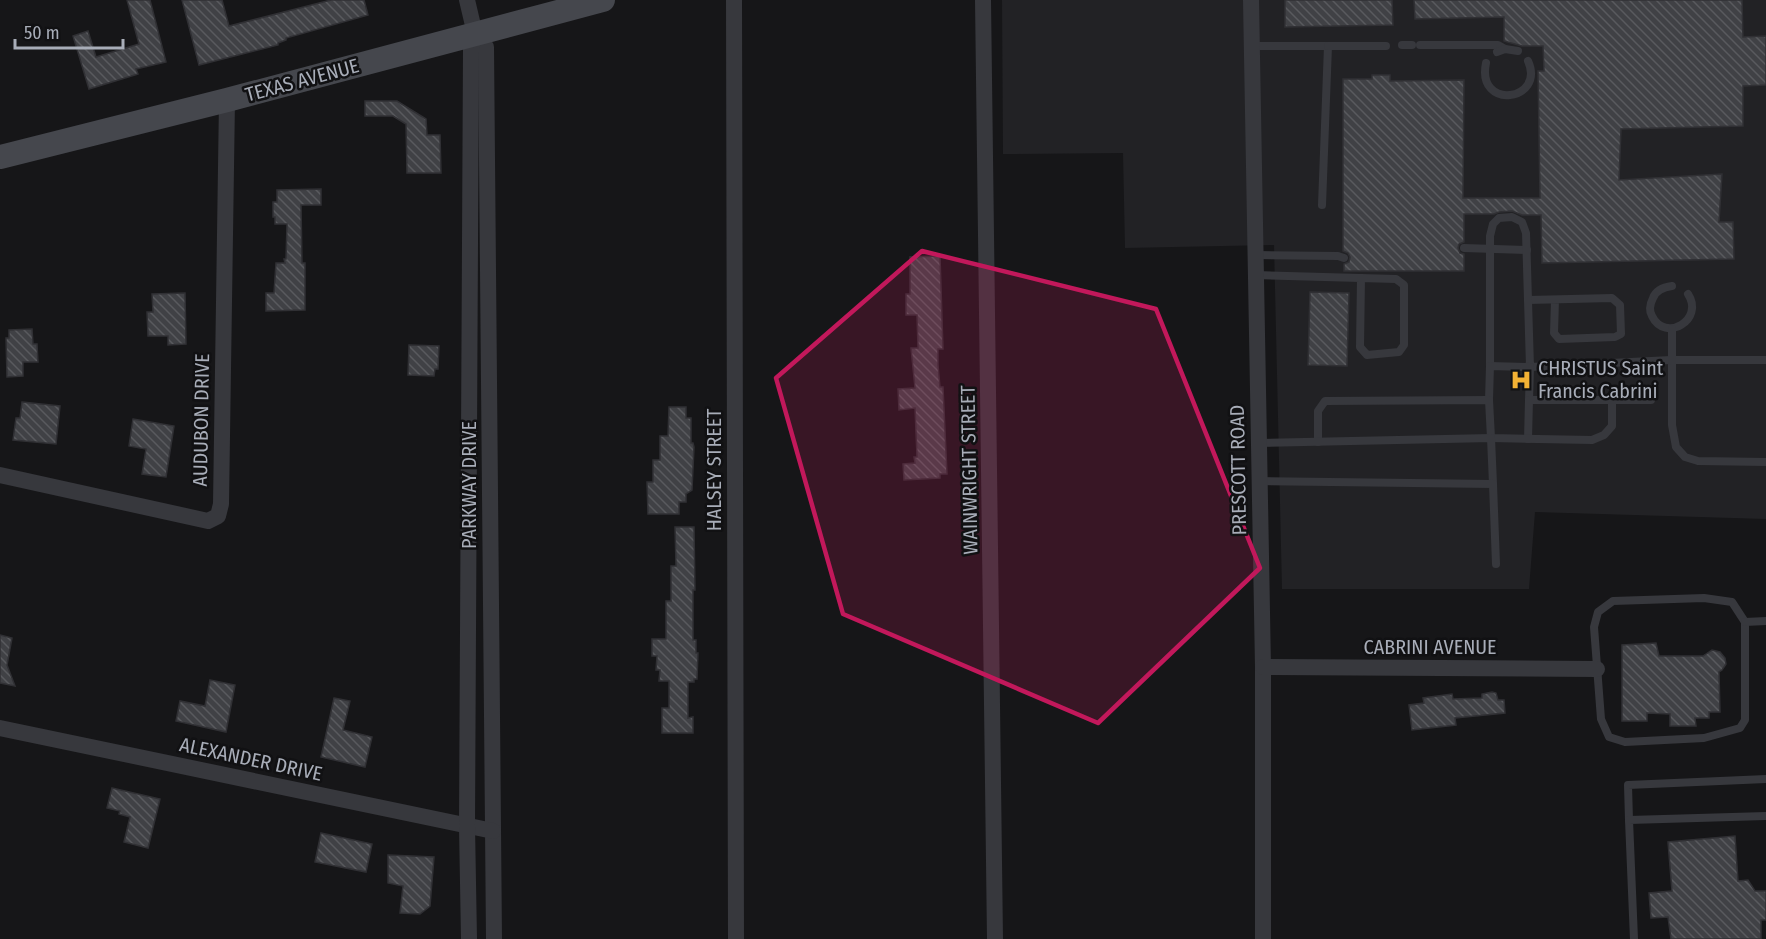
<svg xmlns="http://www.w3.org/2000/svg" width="1766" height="939" viewBox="0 0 1766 939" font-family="'Fira Sans Condensed',sans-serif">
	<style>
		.built { fill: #222225 }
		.building { fill: url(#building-back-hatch); stroke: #303034; stroke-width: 1.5 }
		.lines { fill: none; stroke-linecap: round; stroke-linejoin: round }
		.lane { stroke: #37383d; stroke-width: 8 }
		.street { stroke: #37383d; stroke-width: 16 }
		.secondary { stroke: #45474d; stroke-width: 24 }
		.marked { fill: #c2185b; fill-opacity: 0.2; stroke: #c2185b; stroke-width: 4.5; stroke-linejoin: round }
		.labels { text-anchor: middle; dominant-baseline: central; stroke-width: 5; stroke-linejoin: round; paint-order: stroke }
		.street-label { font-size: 20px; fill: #a8adb8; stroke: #111113 }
		.poi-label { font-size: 20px; fill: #a8adb8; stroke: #111113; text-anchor: start }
	</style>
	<defs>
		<pattern id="building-back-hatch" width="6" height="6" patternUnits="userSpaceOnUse" patternTransform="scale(1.5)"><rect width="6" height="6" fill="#404145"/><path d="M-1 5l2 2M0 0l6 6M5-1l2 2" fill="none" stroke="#595a5e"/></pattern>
	</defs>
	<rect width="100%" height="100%" fill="#161618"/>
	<!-- built -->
	<path class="built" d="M1002,0H1766V519L1535,512L1529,589H1282L1274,245L1125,248L1123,153L1003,154Z"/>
	<!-- building -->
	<g class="building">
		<path d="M127,0H150L166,62L136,69L138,74L89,89L73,36L88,31L96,57L139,44Z"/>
		<path d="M182,0H222L229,26L331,0H364L368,15L286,38V40L278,43V45L199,65Z"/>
		<path d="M1285,0H1392L1393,25L1285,27Z"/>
		<path d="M1414,0H1742L1743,37L1766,36V85L1743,86V126L1621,129L1619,180L1722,174L1719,222H1733L1734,259L1542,263L1541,215H1522L1512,211L1499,212L1494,214H1464V242L1459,244L1458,248L1460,253L1464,254V271H1344V264L1349,262L1350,257L1348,253L1343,251V79H1372V75H1390V81L1464,80L1463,198H1540L1538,71H1544L1543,46H1522L1504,41V17L1415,19Z"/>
		<path d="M365,101H397L426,119L427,135H440L441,173H407L406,124L393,116H365Z"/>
		<path d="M321,189V205H301L302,263H305V310L266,311V293H274L276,263H285L284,259H286L287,224H275V217H273V202H277V190Z"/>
		<path d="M940,256L943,349H938V365L940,387H943L947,474H940V478L904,480L903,464L915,463L914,457H917L915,408L899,410L898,389L915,388L911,348H918L917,315H906V294H910V257Z"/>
		<path d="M1310,292L1349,293L1347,366L1308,365Z"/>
		<path d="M185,293L186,344L168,345V336H148L147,312H153L152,294Z"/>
		<path d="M32,329L33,344H37L38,362H23V376L7,377L6,338H9V330Z"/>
		<path d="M409,345L439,346L438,369H435L434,376L408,375Z"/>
		<path d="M22,402L60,406L56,444L13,440L16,418H20Z"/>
		<path d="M669,407H686V418H691V443H693L694,447L692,490L686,494V502H679V514H648L647,482H653V460H660V436H668Z"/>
		<path d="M133,419L174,426L166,477L142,474L146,449L129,446Z"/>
		<path d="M675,527H694L695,590H693V640H696V653H698L697,679H694V682H688V718L693,717V733H662V708H669V681H659L660,670H656L657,656H652V639H666V601H671V566H676Z"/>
		<path d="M0,635L12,638L7,665L15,686L0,683Z"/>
		<path d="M1656,643L1659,656H1703L1712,650L1720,652L1725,658L1726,664L1722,670L1719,672L1720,712H1709V718H1695L1696,726H1670V714L1647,713V721H1622V645Z"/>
		<path d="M210,680L235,685L226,732L176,721L180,701L205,706Z"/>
		<path d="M1492,692L1496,693L1498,700H1504L1505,713L1455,718L1456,725L1412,730L1409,705L1424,703L1423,698L1452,694L1453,699L1482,698V694Z"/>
		<path d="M334,698L350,701L343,730L372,737L365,767L321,757Z"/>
		<path d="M112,788L160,799L148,848L124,842L130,817L119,814L120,811L107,808Z"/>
		<path d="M321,833L372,844L366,872L315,862Z"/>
		<path d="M1735,836L1738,881L1748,880L1755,891H1766V920H1761V939H1671L1668,917L1651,918L1649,893L1672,891L1668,842Z"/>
		<path d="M388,855L434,857L430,906L420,914L400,913L403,886L388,883Z"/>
	</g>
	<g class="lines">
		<!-- lane -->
		<g class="lane">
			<path d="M1402,45H1412"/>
			<path d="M1420,45H1498L1505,49"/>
			<path d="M1252,46H1328L1322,205"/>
			<path d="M1328,46H1386"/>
			<path d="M1497,52L1505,49L1518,51"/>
			<path d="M1486,63C1476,111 1546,101 1528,61"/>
			<path d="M1464,248L1527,250"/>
			<path d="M1256,255L1338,256L1344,258"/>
			<path d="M1256,275L1396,279L1404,285V345L1399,352L1367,355L1360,347L1361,278"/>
			<path d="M1672,286C1664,287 1656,290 1653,298C1650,304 1649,311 1652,316C1665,343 1705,320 1688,294"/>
			<path d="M1528,300L1612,298L1620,305L1621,334L1615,337L1559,339L1554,333L1555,300"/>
			<path d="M1672,329V425L1676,447L1685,457L1698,461L1766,462"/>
			<path d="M1490,366V236L1493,224L1499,218L1512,217L1522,222L1526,233L1530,367L1671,360H1766"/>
			<path d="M1489,400L1490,366L1530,367L1529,400"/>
			<path d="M1528,439L1529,400H1612"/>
			<path d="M1318,442V411L1325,401L1489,400L1491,438L1592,440L1604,435L1612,426V400H1651"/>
			<path d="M1259,443L1491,438L1493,484"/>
			<path d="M1260,481L1493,484L1496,564"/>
			<path d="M1704,598L1732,602L1745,622V720L1740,728L1704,738L1625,742L1609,737L1601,719L1594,627L1598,612L1613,601Z"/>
			<path d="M1745,622L1766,621"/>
			<path d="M1629,820L1628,785L1766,779"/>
			<path d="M1634,939L1629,820L1766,816"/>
		</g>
		<!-- street -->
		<g class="street">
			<path d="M467,0L475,34L486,47L494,939"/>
			<path d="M734,0L736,939"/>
			<path d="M983,0L995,939"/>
			<path d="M1251,0L1263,667V939"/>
			<path d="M0,475L208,521L218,516L221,504L227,100"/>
			<path d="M1263,667L1597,669"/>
			<path d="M0,728L493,831"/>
			<path d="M469,939L467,826L471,49L475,34"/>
		</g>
		<!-- secondary -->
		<path class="secondary" d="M0,157L227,100L603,0"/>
	</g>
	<!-- marked area -->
	<path class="marked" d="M922,251L1156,309L1260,568L1098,723L843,614L776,378Z"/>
	<!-- icons -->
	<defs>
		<symbol id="hospital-bare" viewBox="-9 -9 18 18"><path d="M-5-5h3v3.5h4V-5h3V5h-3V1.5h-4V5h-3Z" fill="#f2b134" stroke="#111113" stroke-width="2.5" paint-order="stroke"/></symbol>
	</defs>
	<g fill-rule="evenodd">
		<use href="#hospital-bare" x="1506" y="365" width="30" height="30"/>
	</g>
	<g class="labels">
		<!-- street labels -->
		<g class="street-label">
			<text transform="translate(302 80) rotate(-15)">TEXAS AVENUE</text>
			<text transform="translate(201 420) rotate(-89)">AUDUBON DRIVE</text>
			<text transform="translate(714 470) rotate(-90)">HALSEY STREET</text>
			<text transform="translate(969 470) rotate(-91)">WAINWRIGHT STREET</text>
			<text transform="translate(1238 470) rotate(-91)">PRESCOTT ROAD</text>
			<text transform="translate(469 485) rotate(-90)">PARKWAY DRIVE</text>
			<text x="1430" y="647">CABRINI AVENUE</text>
			<text transform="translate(251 759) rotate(12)">ALEXANDER DRIVE</text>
		</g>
		<!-- poi labels -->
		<g class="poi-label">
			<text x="1538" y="368">CHRISTUS Saint<tspan x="1538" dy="23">Francis Cabrini</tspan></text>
		</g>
	</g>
	<!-- scale -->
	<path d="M15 39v9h108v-9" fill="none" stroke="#a8adb8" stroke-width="3"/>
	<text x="24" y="39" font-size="18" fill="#a8adb8" stroke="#111113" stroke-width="4.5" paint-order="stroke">50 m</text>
</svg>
